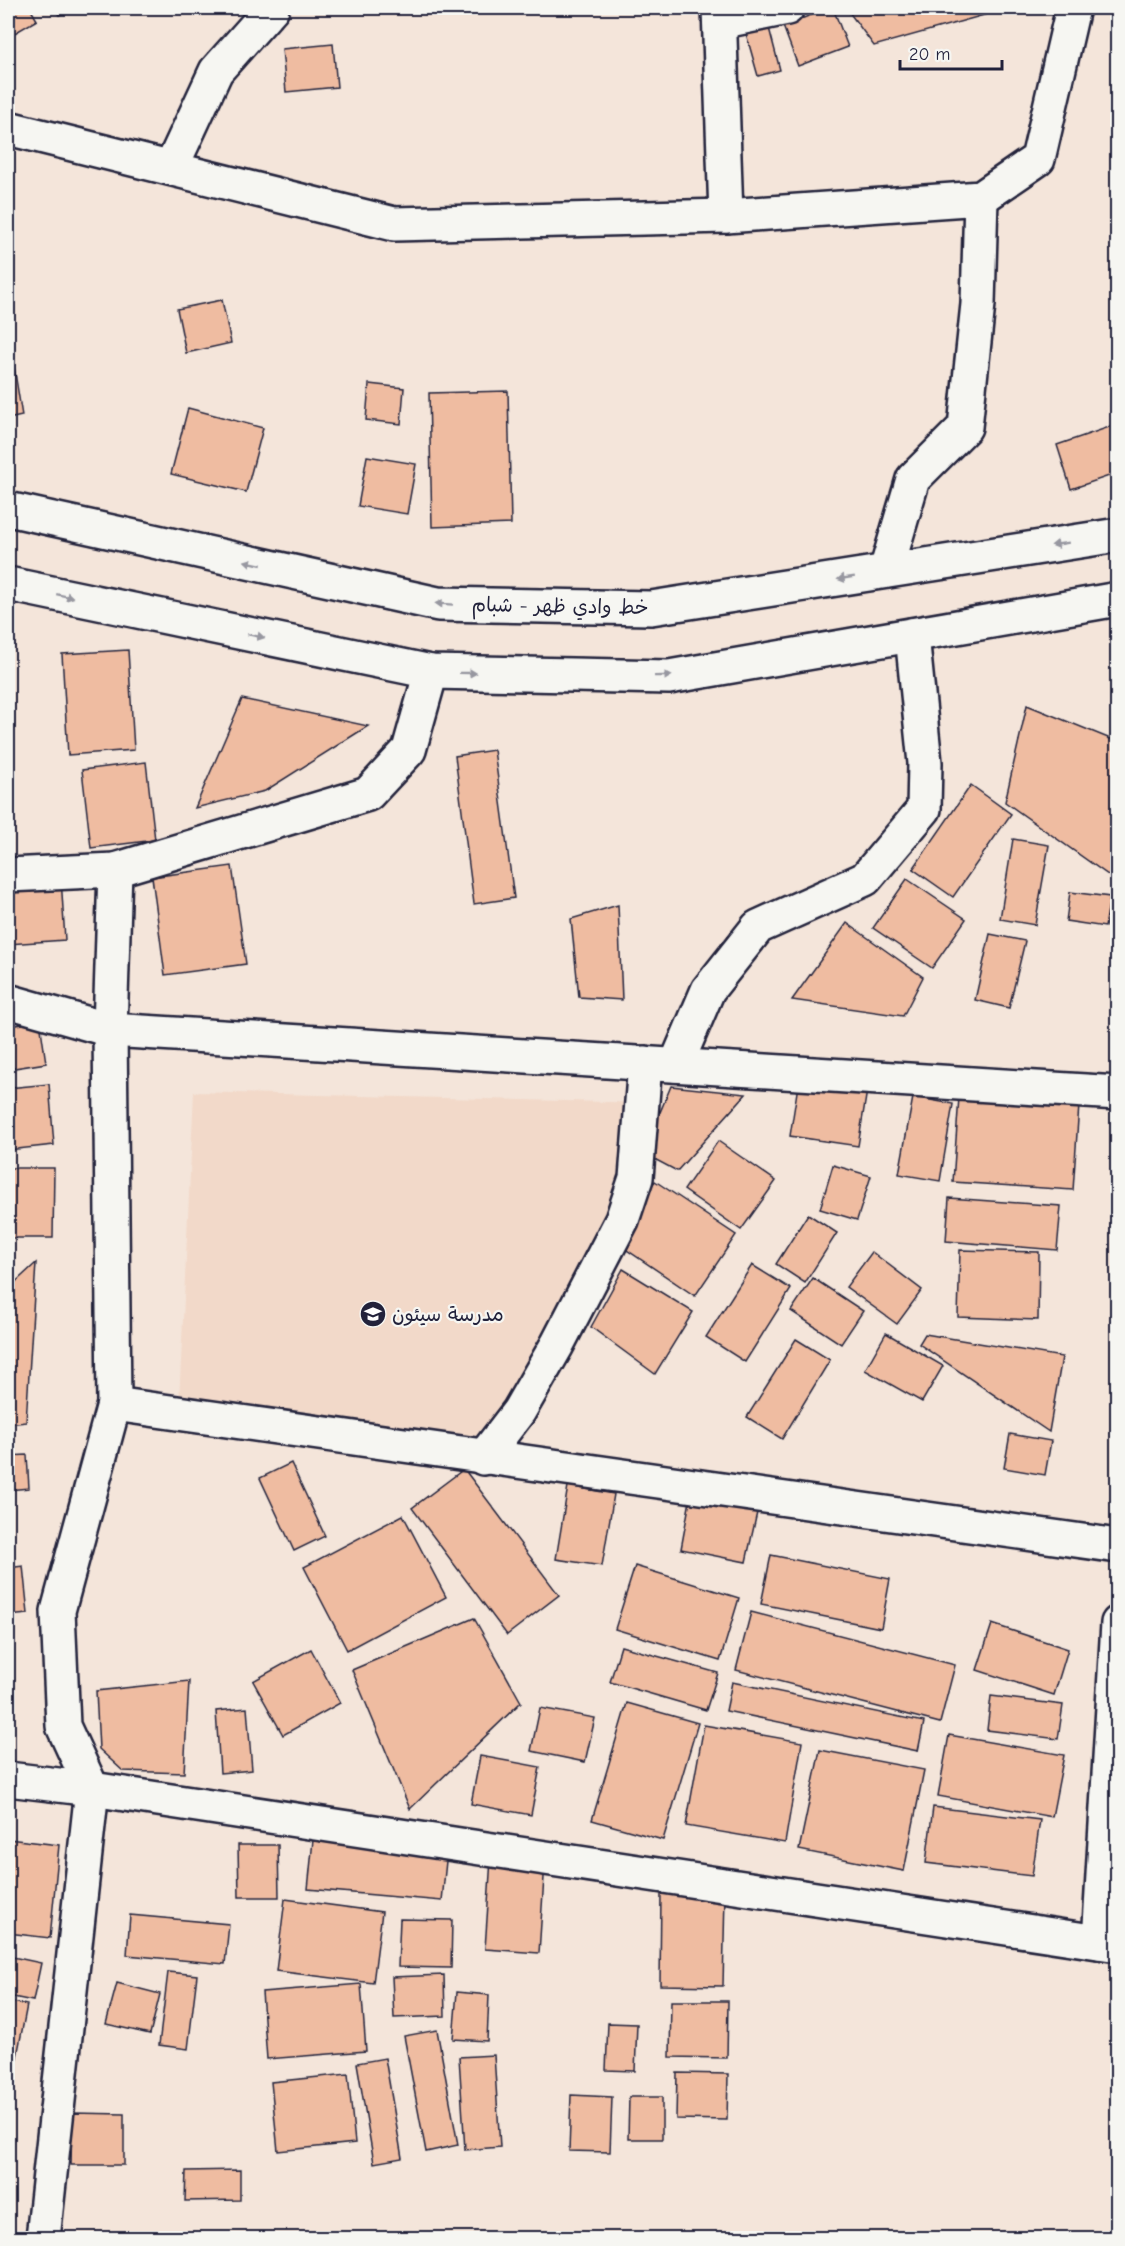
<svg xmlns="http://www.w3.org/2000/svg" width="1125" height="2246" viewBox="0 0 1125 2246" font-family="'Comic Neue','Playpen Sans Arabic',sans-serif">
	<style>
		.built { fill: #f2d9c9 }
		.building { fill: #efbca1; stroke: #22223b; stroke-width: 1.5 }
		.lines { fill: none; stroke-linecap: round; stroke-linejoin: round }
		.minor-casing { stroke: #22223b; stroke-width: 38 }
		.major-casing { stroke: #22223b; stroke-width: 38 }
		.minor { stroke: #f6f6f2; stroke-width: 33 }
		.major { stroke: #f6f6f2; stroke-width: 33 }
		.oneway { fill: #9797a0 }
		.labels { text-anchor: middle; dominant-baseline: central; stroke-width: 4.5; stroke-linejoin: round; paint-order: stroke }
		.street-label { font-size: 20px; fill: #22223b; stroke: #f6f6f2 }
		.poi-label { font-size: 20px; fill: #22223b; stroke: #f6f6f2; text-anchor: start }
	</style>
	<rect width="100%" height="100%" fill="#f4e5da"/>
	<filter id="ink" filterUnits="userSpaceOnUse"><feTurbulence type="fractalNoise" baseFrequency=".0167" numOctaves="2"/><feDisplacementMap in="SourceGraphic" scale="12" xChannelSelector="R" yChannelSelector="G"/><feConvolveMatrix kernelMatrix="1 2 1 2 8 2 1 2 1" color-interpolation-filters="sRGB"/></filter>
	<g filter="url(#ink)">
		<!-- built -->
		<path class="built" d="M194,1092L650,1103L615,1226L490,1439L179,1402Z"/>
		<!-- building -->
		<g class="building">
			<path d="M8,8H30L37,20L8,37Z"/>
			<path d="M54,8H73L59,15Z"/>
			<path d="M829,8H833L848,47L798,66L783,26Z"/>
			<path d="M846,8H1009L874,46Z"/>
			<path d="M768,24L780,70L758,76L745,30Z"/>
			<path d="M333,44L337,87L286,92L282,49Z"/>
			<path d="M222,300L231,343L186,353L177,309Z"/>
			<path d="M8,330L22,416L8,419Z"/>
			<path d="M369,384L404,388L401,424L366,420Z"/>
			<path d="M508,391L511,524L432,527L429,393Z"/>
			<path d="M188,408L263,428L246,492L171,474Z"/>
			<path d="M1118,424V473L1071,489L1057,445Z"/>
			<path d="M367,456L416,464L407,514L358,506Z"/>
			<path d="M128,650L134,750L68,755L62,654Z"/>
			<path d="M242,699L368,726L265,791L195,808Z"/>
			<path d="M1027,705L1118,742V882L1005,802Z"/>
			<path d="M494,750L514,898L474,904L455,756Z"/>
			<path d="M146,762L155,840L91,848L82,770Z"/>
			<path d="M971,785L1011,814L953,897L913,869Z"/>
			<path d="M1013,839L1049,845L1035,925L1000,919Z"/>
			<path d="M232,866L246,964L165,975L152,877Z"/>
			<path d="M61,878L65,940L8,944V882Z"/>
			<path d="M907,879L966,919L932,968L873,928Z"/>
			<path d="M1070,892L1110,897L1105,927L1066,921Z"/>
			<path d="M618,905L622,1000L579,997L571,919Z"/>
			<path d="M847,923L923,977L903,1016L792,1000Z"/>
			<path d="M990,934L1025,941L1009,1008L975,1000Z"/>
			<path d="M40,1022L46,1063L8,1069V1026Z"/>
			<path d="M799,1079L867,1090L858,1146L790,1136Z"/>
			<path d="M49,1084L54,1145L8,1150V1088Z"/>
			<path d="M671,1086L746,1094L677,1171L643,1153Z"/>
			<path d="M913,1097L953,1104L940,1181L899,1174Z"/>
			<path d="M959,1097L1079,1105L1073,1190L953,1182Z"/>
			<path d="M718,1141L776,1181L741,1230L684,1190Z"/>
			<path d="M833,1165L871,1176L857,1220L820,1209Z"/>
			<path d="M8,1168H54L53,1238H8Z"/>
			<path d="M655,1181L736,1235L695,1296L615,1242Z"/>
			<path d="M949,1198L1061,1206L1057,1250L946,1241Z"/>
			<path d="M808,1214L837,1233L805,1283L776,1264Z"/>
			<path d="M960,1250L1039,1252L1038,1320L958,1317Z"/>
			<path d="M872,1252L922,1290L897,1324L846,1287Z"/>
			<path d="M36,1263L26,1422L8,1424V1289Z"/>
			<path d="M752,1265L791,1289L745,1362L706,1337Z"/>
			<path d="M623,1269L693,1312L655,1374L591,1327Z"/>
			<path d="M813,1278L863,1311L841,1344L791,1311Z"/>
			<path d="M886,1333L943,1366L922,1402L865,1370Z"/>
			<path d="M925,1334L1062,1357L1049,1432L919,1344Z"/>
			<path d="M796,1339L830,1360L782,1439L747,1417Z"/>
			<path d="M1010,1434L1051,1441L1045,1475L1004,1468Z"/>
			<path d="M27,1455L29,1488L8,1490V1456Z"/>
			<path d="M291,1463L325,1536L294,1551L260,1478Z"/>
			<path d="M464,1469L559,1595L507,1635L412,1508Z"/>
			<path d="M568,1486L614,1494L602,1566L556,1559Z"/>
			<path d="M691,1495L758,1508L746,1562L681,1549Z"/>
			<path d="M403,1515L446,1597L347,1650L304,1567Z"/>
			<path d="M771,1555L890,1579L881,1628L761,1604Z"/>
			<path d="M23,1566L28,1614L8,1616V1568Z"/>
			<path d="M635,1566L739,1598L720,1661L615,1629Z"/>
			<path d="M751,1612L955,1665L940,1723L736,1670Z"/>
			<path d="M474,1618L521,1702L410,1809L352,1670Z"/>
			<path d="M992,1624L1068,1649L1054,1695L977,1670Z"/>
			<path d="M621,1646L718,1673L706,1710L610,1682Z"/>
			<path d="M311,1649L340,1703L283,1735L253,1681Z"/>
			<rect x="8" y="1660" width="2" height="51"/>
			<path d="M189,1681L184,1773L123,1771L99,1749L96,1691Z"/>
			<path d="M732,1682L924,1722L918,1751L726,1711Z"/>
			<path d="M991,1696L1063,1705L1058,1739L987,1730Z"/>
			<path d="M627,1703L698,1723L663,1840L592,1820Z"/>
			<path d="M247,1708L252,1770L220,1773L216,1711Z"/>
			<path d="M540,1708L595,1718L585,1762L531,1751Z"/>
			<path d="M704,1725L802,1742L785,1843L686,1826Z"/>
			<path d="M949,1735L1064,1755L1052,1817L938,1796Z"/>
			<path d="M820,1750L924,1770L904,1871L799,1850Z"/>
			<path d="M480,1756L540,1767L531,1815L471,1804Z"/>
			<path d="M933,1807L1040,1820L1032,1876L926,1863Z"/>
			<path d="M8,1839L59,1845L50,1938L8,1933Z"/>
			<path d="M313,1840L447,1851L442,1901L308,1889Z"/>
			<path d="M238,1845H278L279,1897H239Z"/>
			<path d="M491,1859L545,1862L539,1953L485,1949Z"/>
			<path d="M661,1893L725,1894L723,1986L660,1985Z"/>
			<path d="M285,1899L382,1912L373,1983L276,1971Z"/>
			<path d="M130,1915L229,1924L225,1964L127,1955Z"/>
			<path d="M400,1919L452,1920L451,1968L398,1967Z"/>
			<path d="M8,1956L41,1963L33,2001L8,1996Z"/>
			<path d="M168,1972L197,1975L188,2049L159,2045Z"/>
			<path d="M444,1975L445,2016L394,2018L392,1977Z"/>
			<path d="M117,1983L160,1994L150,2034L106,2024Z"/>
			<path d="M361,1984L366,2051L267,2059L262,1992Z"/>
			<path d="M457,1992L489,1995L487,2041L453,2039Z"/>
			<path d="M8,2001L27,2005L12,2082L8,2081Z"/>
			<path d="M671,2001H728L727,2058L670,2057Z"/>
			<path d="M608,2023L637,2024L635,2071L606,2070Z"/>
			<path d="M437,2030L458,2145L426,2152L404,2036Z"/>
			<path d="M494,2055L500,2147L465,2150L459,2057Z"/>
			<path d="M385,2058L402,2158L374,2163L357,2063Z"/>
			<path d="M677,2073L728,2074L727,2120L676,2119Z"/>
			<path d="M348,2074L355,2143L278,2151L271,2082Z"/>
			<path d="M571,2095L612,2097L610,2152L569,2151Z"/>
			<path d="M629,2097H662V2139H628Z"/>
			<path d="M72,2113L124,2114V2165H71Z"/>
			<path d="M240,2170V2200L185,2201L186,2171Z"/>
		</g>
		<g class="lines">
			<defs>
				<g id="minor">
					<path d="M719,8L726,216"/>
					<path d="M720,22L787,8"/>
					<path d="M8,128L394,224L726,216L981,198L1038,159L1073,8"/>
					<path d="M171,168L216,71L272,8"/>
					<path d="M886,571L913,479L965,427L978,304L981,198"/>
					<path d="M8,875L115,870L368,794L409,750L431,672"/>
					<path d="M8,1001L110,1030L1118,1093"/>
					<path d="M676,1065L708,990L758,927L865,879L924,809L925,763L912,635"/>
					<path d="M114,1404L1118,1546"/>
					<path d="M483,1458L519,1411L557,1345L622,1220L636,1178L645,1063"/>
					<path d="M8,1779L92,1789L1118,1945"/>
					<path d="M1099,1942L1118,1623"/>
					<path d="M43,2238L92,1789L63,1726L58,1611L114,1404L110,1030L115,870"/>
				</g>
				<g id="major">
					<path d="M8,509L438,604L651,608L1118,535"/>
					<path d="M8,584L431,672L669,677L1118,599"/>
				</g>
			</defs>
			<!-- minor casing -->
			<use href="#minor" class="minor-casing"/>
			<!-- major casing -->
			<use href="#major" class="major-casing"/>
			<!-- minor -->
			<use href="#minor" class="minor"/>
			<!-- major -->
			<use href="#major" class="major"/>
		</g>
		<!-- one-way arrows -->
		<defs><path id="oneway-solid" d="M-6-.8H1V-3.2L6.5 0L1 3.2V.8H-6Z" transform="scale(1.5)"/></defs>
		<g class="oneway">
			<use href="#oneway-solid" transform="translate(1060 544) rotate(171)"/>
			<use href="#oneway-solid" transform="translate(253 563) rotate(-167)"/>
			<use href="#oneway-solid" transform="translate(846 578) rotate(171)"/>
			<use href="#oneway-solid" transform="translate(65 596) rotate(12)"/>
			<use href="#oneway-solid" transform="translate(444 604) rotate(-176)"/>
			<use href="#oneway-solid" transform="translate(256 636) rotate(12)"/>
			<use href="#oneway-solid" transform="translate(468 673) rotate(1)"/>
			<use href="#oneway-solid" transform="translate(663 676) rotate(-1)"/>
		</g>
	</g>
	<!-- icons -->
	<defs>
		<symbol id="school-disc" viewBox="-11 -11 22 22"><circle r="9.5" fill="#22223b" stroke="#f6f6f2"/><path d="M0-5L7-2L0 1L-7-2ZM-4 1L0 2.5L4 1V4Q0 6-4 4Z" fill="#fff"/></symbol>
	</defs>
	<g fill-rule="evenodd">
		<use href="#school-disc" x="358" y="1299" width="30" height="30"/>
	</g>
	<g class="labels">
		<!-- street labels -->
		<g class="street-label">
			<text transform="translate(560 606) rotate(1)">خط وادي ظهر - شبام</text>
		</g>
		<!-- poi labels -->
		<g class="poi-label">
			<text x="392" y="1314">مدرسة سيئون</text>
		</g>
	</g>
	<!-- margin -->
	<rect width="1125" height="2246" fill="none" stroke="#f6f6f2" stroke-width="30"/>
	<rect x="15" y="15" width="1095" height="2216" fill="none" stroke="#22223b" stroke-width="2" filter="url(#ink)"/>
	<!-- scale -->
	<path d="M900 60v9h102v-9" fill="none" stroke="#22223b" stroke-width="3"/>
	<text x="909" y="60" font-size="18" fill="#22223b" stroke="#f6f6f2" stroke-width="4.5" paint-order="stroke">20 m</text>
</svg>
